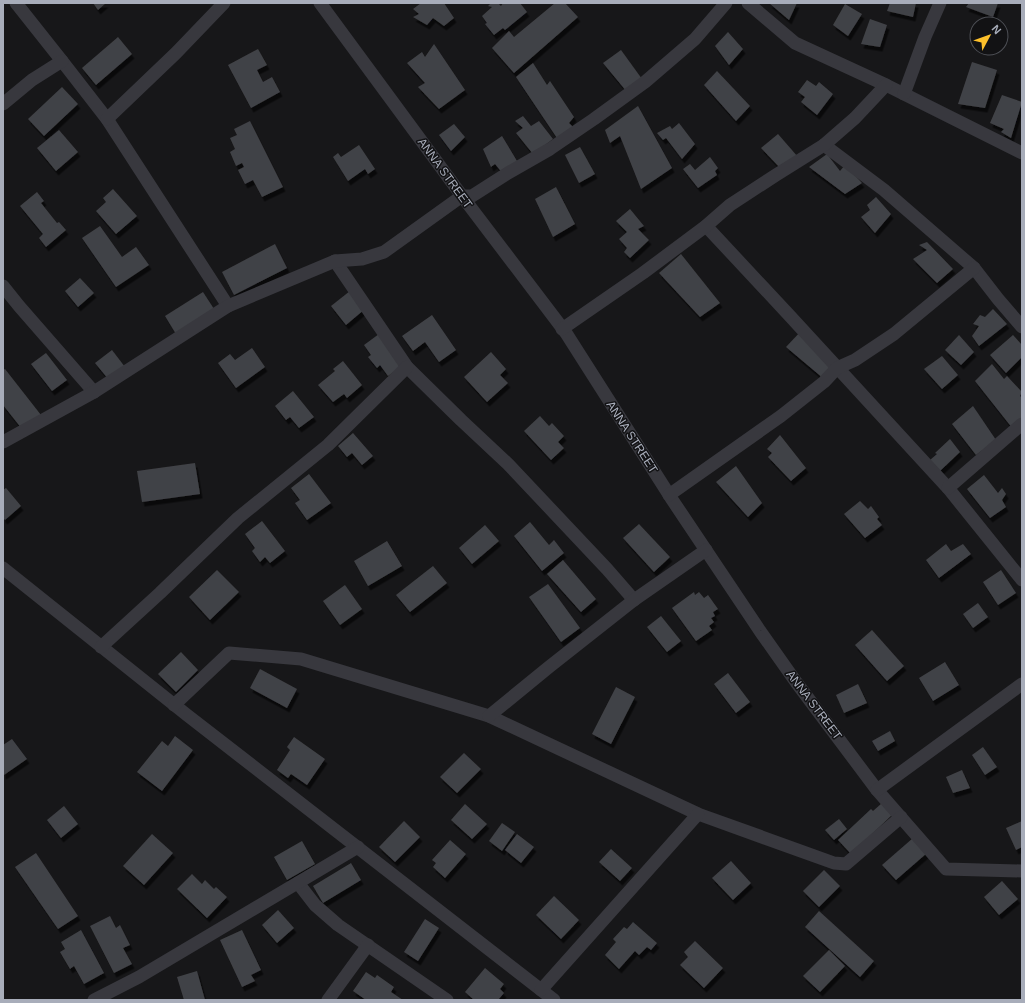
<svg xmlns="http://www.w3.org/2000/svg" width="1025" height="1003" viewBox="0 0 1025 1003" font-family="Arial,sans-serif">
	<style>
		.building { fill: #414246; filter: url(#shadow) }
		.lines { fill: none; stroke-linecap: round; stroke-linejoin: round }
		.minor { stroke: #38383e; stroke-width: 13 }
		.labels { text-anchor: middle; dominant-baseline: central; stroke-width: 3; stroke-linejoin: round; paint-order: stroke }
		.street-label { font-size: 12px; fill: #a8adba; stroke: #121214 }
	</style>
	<defs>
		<filter id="shadow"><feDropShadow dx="2.5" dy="4.5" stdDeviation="0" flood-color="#0009"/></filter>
	</defs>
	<rect width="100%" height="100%" fill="#171719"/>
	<!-- building -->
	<g class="building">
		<path d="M93,3H106L98,10Z"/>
		<path d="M421,3H444L454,18L444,26L433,18L427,25L413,17L419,14L413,9Z"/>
		<path d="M491,3H498L501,6L503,3H520L527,12L505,30L503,28L494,35L485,24L487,23L482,16L492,7L488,6Z"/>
		<path d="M555,3H565L578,17L514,73L492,48L509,31L514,37Z"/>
		<path d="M769,3H797L789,20Z"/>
		<path d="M890,3H916L913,17L887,11Z"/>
		<path d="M969,3H998L993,17L966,7Z"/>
		<path d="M845,4L862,14L848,36L833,25Z"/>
		<path d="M870,19L887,25L880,47L861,44Z"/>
		<path d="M728,32L743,49L729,65L715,46Z"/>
		<path d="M118,37L132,54L96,85L82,68Z"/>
		<path d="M434,44L465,90L439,109L418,87L425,83L407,63L422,52L425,57Z"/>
		<path d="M258,49L267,65L257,70L263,82L272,77L280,92L251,108L228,65Z"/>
		<path d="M621,50L642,79L627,92L603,63Z"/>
		<path d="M972,62L997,70L985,108L958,104Z"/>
		<path d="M533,63L547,85L550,81L574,117L569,123L573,127L557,138L516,77Z"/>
		<path d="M717,71L750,106L736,121L704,85Z"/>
		<path d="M807,80L816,86L819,82L833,94L817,115L801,102L805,97L798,92Z"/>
		<path d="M62,87L78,104L44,136L28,119Z"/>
		<path d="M1002,95L1022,102L1011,138L1001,132L1004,129L990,123Z"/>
		<path d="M638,106L672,168L641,189L620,136L610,143L605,130Z"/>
		<path d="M523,116L531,126L539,121L553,139L533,154L516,133L523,128L515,121Z"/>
		<path d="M250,121L283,187L262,197L253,180L245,184L238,170L244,167L242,163L236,166L230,152L235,149L230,138L237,135L234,129Z"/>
		<path d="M679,123L695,144L682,159L666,138L663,140L657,133L670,126L672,129Z"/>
		<path d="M454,124L465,137L451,151L439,135Z"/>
		<path d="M59,130L78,152L56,171L37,148Z"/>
		<path d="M778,134L798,157L782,170L761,148Z"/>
		<path d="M502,136L517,161L504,175L495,164L491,167L483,149Z"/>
		<path d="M359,145L375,169L368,174L365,169L348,181L333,157L338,153L341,157Z"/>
		<path d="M580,147L595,174L579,183L565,155Z"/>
		<path d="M827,154L840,171L845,165L862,183L845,194L809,167Z"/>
		<path d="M710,157L718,168L715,171L717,175L698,188L683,169L690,164L695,170Z"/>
		<path d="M556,187L575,224L553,237L535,199Z"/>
		<path d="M113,189L137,216L116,234L96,211L106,202L103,198Z"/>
		<path d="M37,192L44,201L41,203L57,223L59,222L66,230L46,247L39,238L43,234L20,206Z"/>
		<path d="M876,197L891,214L875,233L861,217L870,210L867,205Z"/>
		<path d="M630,209L644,226L638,229L649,240L630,258L624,252L627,248L619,239L627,232L616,221Z"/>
		<path d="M100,226L122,257L136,247L149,265L116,287L82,238Z"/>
		<path d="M927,242L953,269L937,283L913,259L927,250L919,245Z"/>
		<path d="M275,244L287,268L234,295L222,272Z"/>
		<path d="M681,254L720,303L700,317L659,273Z"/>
		<path d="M80,278L94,293L78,307L65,291Z"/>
		<path d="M350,291L365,309L346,325L331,306Z"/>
		<path d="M203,292L214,309L176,334L165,316Z"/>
		<path d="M993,309L1007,324L979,346L972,336L979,326L973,324L980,315L985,317Z"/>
		<path d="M432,315L456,350L439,362L425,342L413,351L402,336Z"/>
		<path d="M802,330L834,370L824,379L786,347Z"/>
		<path d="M379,334L402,366L388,376L380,365L377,368L368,357L371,355L364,345Z"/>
		<path d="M959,335L974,352L961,365L945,350Z"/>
		<path d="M1013,335L1022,345V357L1006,373L990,355Z"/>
		<path d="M252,348L265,367L236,388L218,363L230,354L235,360Z"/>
		<path d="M112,350L125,367L109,380L95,363Z"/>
		<path d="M491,352L506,369L500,375L508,383L487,402L464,377Z"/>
		<path d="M46,353L67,380L52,391L31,364Z"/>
		<path d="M942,356L958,375L942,389L924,369Z"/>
		<path d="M343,361L362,385L347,398L344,394L333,402L318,385L335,371L333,369Z"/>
		<path d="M992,364L1004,379L1007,376L1022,392L1020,396L1022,398V417L1013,429L975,381Z"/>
		<path d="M5,369L41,415L22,429L3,405V370Z"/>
		<path d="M293,391L314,417L299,428L290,417L286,420L275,406Z"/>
		<path d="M973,406L996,440L976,455L952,424Z"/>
		<path d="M540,416L549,426L552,423L564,436L558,442L564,448L551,460L524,431Z"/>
		<path d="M353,433L373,456L362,465L352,453L347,457L338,446Z"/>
		<path d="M780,435L806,468L791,481L768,457L772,453L767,449Z"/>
		<path d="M950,439L960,452L940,471L930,460L937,454L935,453Z"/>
		<path d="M195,463L200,494L142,502L137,471Z"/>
		<path d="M736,466L762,503L748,517L716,482Z"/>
		<path d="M309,474L331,503L307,520L295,503L300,500L291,488Z"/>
		<path d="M984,475L998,493L1002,488L1006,494L1002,500L1006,507L990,518L967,489Z"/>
		<path d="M6,488L21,506L5,520L3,518V490Z"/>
		<path d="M860,501L868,509L871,506L879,517L877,519L882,525L865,538L844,514Z"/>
		<path d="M262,521L285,551L270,563L265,557L260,562L252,551L255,548L245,534Z"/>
		<path d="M530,522L549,545L554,540L564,553L542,571L514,536Z"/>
		<path d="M639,524L670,557L654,572L623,538Z"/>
		<path d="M485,525L499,541L472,564L459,548Z"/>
		<path d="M387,541L402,566L368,586L354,561Z"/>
		<path d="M946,544L951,551L963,544L971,554L939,578L926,560Z"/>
		<path d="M563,560L596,599L581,612L547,574Z"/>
		<path d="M433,566L447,583L410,612L396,595Z"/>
		<path d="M217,570L239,592L210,620L189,597Z"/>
		<path d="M1001,570L1016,593L998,605L983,582Z"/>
		<path d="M548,584L580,628L561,642L529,597Z"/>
		<path d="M345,585L362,609L340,625L323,601Z"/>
		<path d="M694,592L695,595L699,592L704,598L708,595L718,609L713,612L715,616L711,618L714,622L709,626L712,630L696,641L672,608Z"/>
		<path d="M978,603L988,617L973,628L963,614Z"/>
		<path d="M661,616L681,641L667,652L647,627Z"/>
		<path d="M872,630L904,666L887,681L855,645Z"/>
		<path d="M181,652L198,670L176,692L158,674Z"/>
		<path d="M945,662L959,685L933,701L919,678Z"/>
		<path d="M260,669L297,689L287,708L250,688Z"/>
		<path d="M728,673L750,702L736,713L714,684Z"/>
		<path d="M858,684L867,703L844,713L836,695Z"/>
		<path d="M616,687L635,697L611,744L592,734Z"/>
		<path d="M890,731L895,741L878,751L872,741Z"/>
		<path d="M175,736L193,750L162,791L137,772L162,741L168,746Z"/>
		<path d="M294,737L325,759L307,785L291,774L288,778L277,770L290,750L287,747Z"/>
		<path d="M12,739L27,759L4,775L3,774V745Z"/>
		<path d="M983,747L997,767L985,775L972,755Z"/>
		<path d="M464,753L481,769L457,793L440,777Z"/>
		<path d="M962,770L970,788L953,793L946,777Z"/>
		<path d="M882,803L893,814L851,854L838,840L871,809L873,811Z"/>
		<path d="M465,804L487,824L472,839L451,820Z"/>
		<path d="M64,806L78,824L61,838L47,820Z"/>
		<path d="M839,819L847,829L834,840L825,830Z"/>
		<path d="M404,821L420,837L395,862L379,847Z"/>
		<path d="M1022,821V847L1016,850L1006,828Z"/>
		<path d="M502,823L515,832L502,851L489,841Z"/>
		<path d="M152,834L173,853L144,885L123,866Z"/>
		<path d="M517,834L534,847L521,863L505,850Z"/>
		<path d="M913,838L927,853L896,880L882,865Z"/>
		<path d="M450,840L466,854L445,878L433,867L436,863L432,860Z"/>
		<path d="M302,841L315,864L287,880L274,857Z"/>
		<path d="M611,849L632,868L620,881L599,862Z"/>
		<path d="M36,853L78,916L58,929L15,867Z"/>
		<path d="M731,861L751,883L733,900L712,878Z"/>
		<path d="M351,863L361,880L323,903L313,886Z"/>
		<path d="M824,870L840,886L819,907L803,891Z"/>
		<path d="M192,874L202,884L205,880L214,889L216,887L227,897L207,918L177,889Z"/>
		<path d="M1002,881L1018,899L999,915L984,897Z"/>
		<path d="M554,896L579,920L561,939L536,915Z"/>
		<path d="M278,910L294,928L277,943L262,925Z"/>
		<path d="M819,911L874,961L860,977L805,927Z"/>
		<path d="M110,916L116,928L120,925L130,945L123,948L132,964L114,973L90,926Z"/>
		<path d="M425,919L439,928L418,961L404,952Z"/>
		<path d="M633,922L657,943L651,950L647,947L639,955L635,951L619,969L605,955L616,942L613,939L624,927L627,929Z"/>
		<path d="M81,930L104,973L84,984L74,966L70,969L60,952L65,949L61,942Z"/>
		<path d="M242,930L261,970L251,975L255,981L242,987L220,940Z"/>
		<path d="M695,941L723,968L704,988L680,965L688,957L684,952Z"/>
		<path d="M829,950L845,966L820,992L803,976Z"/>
		<path d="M485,968L504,984L500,989L504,993L498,1000H474L465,992Z"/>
		<path d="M197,971L205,1000H184L177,977Z"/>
		<path d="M366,972L375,978L377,975L394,987L391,992L403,1000H366L353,991Z"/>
	</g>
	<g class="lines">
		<!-- minor -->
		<g class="minor">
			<path d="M16,3L62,61L107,119L228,306"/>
			<path d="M320,3L462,196L566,333L673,501L760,631L796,682L877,790L946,869L1022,871"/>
			<path d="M748,3L795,43L886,85L1022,153"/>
			<path d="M904,94L925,37L940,3"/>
			<path d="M3,104L32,80L62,61"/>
			<path d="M107,119L176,53L224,3"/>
			<path d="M824,145L884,190L974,268L998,299L1022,327"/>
			<path d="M706,226L789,315L948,488L1022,580"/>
			<path d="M335,261L407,367L461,420L508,464L607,569L634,600"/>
			<path d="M3,286L19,306L94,392"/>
			<path d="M562,329L643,273L706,226L730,205L776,175L824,145L855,118L886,85"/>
			<path d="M3,442L94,392L228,306L335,261L362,259L384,252L462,196H472L508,173L550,149L594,119L645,82L695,39L726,3"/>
			<path d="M948,488L1022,424"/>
			<path d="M669,495L781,416L824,382L837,368L855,360L894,334L974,268"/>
			<path d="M3,568L187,715L554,1000"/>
			<path d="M101,647L160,593L238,518L328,445L407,367"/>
			<path d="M174,705L229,653L301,659L489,716L698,814L834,863L846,864L901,817"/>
			<path d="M489,716L549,667L634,600L706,550"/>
			<path d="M877,790L1022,684"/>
			<path d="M298,883L315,905L338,925L447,1000"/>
			<path d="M541,990L698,814"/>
			<path d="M94,1000L139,977L358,847"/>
			<path d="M328,1000L368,945"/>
		</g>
	</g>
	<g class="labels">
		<!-- street labels -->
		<g class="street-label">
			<text transform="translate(445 173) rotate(54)">ANNA STREET</text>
			<text transform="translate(632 437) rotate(57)">ANNA STREET</text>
			<text transform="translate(814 705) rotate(53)">ANNA STREET</text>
		</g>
	</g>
	<!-- border -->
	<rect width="1025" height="1003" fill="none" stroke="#a8adba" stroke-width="8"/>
	<!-- north arrow -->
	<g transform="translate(989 36) rotate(49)"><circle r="19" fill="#121214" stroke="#4e5056"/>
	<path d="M0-3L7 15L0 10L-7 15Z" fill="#fdc02b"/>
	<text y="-6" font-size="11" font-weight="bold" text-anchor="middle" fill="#a8adba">N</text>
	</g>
</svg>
